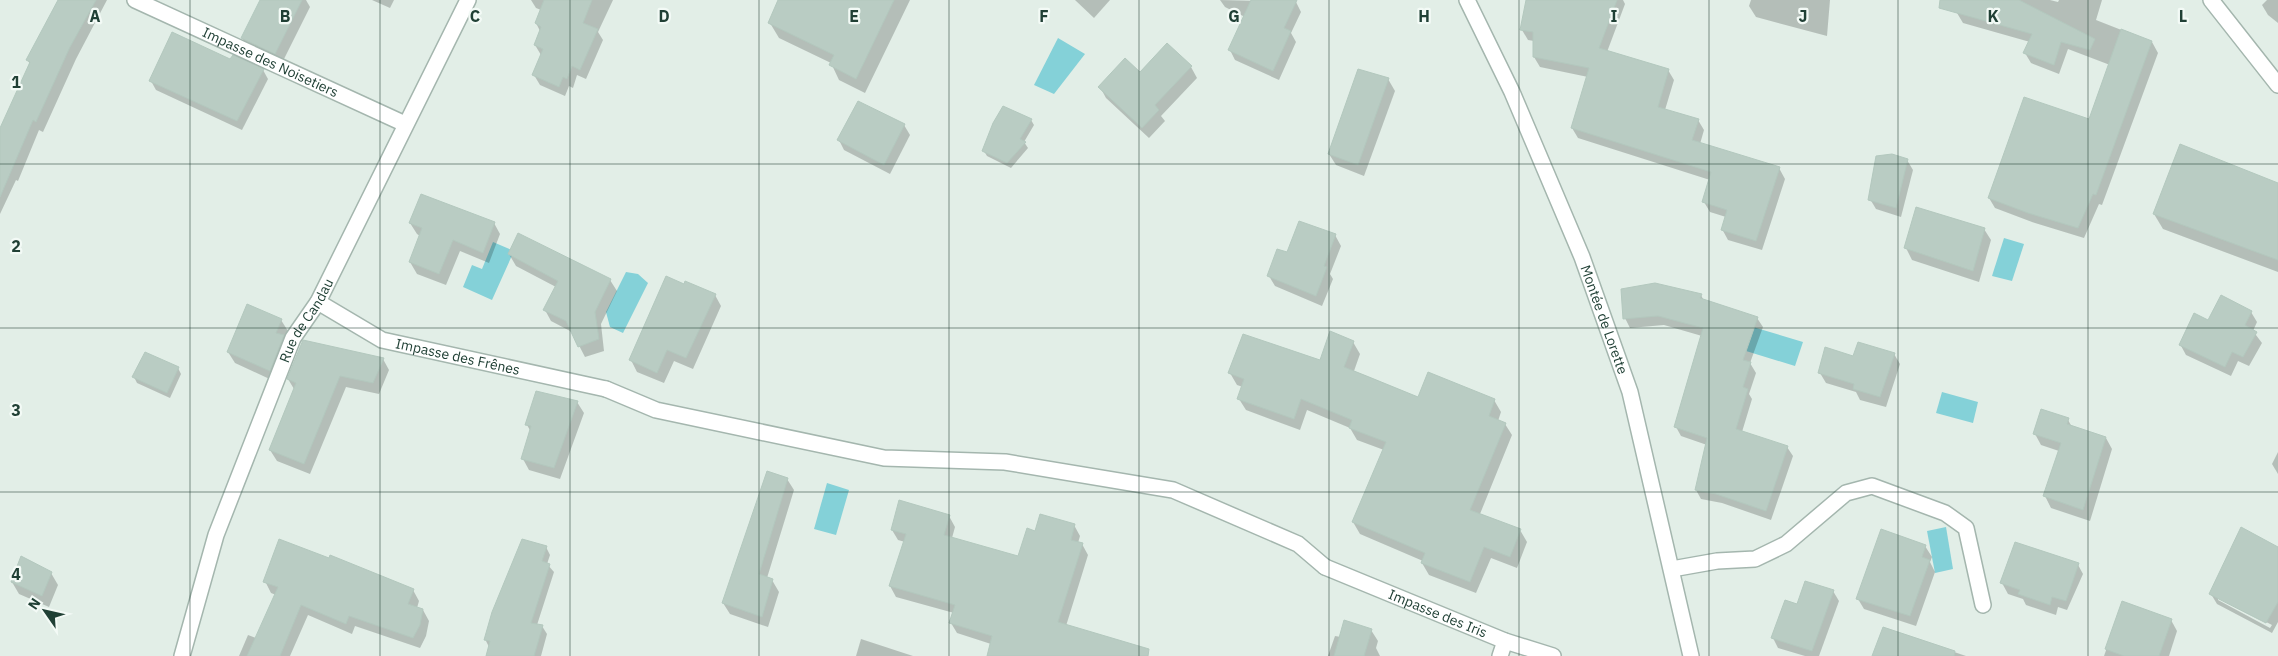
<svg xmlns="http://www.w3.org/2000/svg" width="2278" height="656" viewBox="0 0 2278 656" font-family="'IBM Plex Sans',sans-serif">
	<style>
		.water { fill: #84d1d8 }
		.shadow { fill: #0003; fill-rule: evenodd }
		.building { fill: #b9ccc3; stroke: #b3c8be }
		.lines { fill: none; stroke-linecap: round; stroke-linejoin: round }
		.service-casing { stroke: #a4b6ae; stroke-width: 18 }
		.minor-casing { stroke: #a4b6ae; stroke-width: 18 }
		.service { stroke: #fff; stroke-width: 15 }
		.minor { stroke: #fff; stroke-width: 15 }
		.grid { fill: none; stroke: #204035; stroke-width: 1; stroke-opacity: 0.55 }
		.labels { text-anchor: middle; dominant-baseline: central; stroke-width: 4.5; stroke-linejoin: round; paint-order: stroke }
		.street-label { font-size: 14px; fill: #204035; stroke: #f3faf6 }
		.grid-label { font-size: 16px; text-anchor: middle; font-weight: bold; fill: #204035; stroke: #f3faf6; stroke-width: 4.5; stroke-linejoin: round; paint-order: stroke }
	</style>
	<rect width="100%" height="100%" fill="#e2eee7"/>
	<!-- water -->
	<g class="water">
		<path d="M1058,38L1085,54L1054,94L1034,85Z"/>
		<path d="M2004,238L2024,244L2012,281L1992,276Z"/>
		<path d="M493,242L514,251L492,300L463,287L472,265L482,269Z"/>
		<path d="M626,272L638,274L648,283L623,333L610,327L606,312Z"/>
		<path d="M1753,327L1803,342L1795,366L1746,351Z"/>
		<path d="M1942,392L1978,402L1973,423L1936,413Z"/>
		<path d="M827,483L849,490L836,535L814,529Z"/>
		<path d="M1946,527L1953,569L1935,573L1927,531Z"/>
	</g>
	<!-- shadow -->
	<g class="shadow">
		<path d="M60,0H107L76,59L43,132L39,130L18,181L16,180L0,214V131L30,65L28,60Z"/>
		<path d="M262,0H306L310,7L281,65L249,50L242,38Z"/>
		<path d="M372,0H394L390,8Z"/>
		<path d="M531,0H613L598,32L603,40L586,79L577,75L573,88L569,86L565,96L540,85L534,75L541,55L535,45L540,31L536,23L541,10L536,8Z"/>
		<path d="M779,0H910L865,93L839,80L831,63L779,38L770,23Z"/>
		<path d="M1075,0H1110L1094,18Z"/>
		<path d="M1220,0L1296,2L1301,12L1291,33L1296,42L1279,80L1235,60L1230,50L1245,17L1225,7Z"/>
		<path d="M1527,0H1623L1625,4L1607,52L1668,70L1674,80L1665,110L1698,120L1704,130L1700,144L1779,168L1785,179L1762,250L1728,240L1722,229L1726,217L1710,212L1704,202L1710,180L1578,138L1572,128L1588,77L1540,67L1534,57V41L1528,40L1522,30Z"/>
		<path d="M1751,0H1830L1827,36L1756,17L1749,6Z"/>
		<path d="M1941,0H2050L2058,2L2059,0H2102L2096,20L2152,42L2158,53L2102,205L2099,204L2084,238L2035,223L1995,208L1989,198L2090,120L2110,65L2068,49L2059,74L2031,63L2025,53L2030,42L1963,23L1957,13Z"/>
		<path d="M2267,0H2278V23L2268,15L2262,5Z"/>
		<path d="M231,61L263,70L268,79L242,130L156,90L151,81Z"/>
		<path d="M1191,67L1197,78L1161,116L1165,121L1149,138L1106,98L1100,87L1140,73Z"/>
		<path d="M1388,79L1395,91L1364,176L1336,165L1329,154Z"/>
		<path d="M1031,120L1034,125L1024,142L1028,148L1011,168L987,156L984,151Z"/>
		<path d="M904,125L910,135L890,174L844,150L839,140Z"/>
		<path d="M1907,160L1913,170L1901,217L1876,209L1870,199Z"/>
		<path d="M2278,183V272L2163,229L2154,214Z"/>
		<path d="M410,223H494L500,234L489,263L460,251L446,285L417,274L410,262L420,236L417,234Z"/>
		<path d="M1984,229L1991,240L1979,282L1912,260L1906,248Z"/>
		<path d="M1335,235L1341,246L1330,274L1333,279L1322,306L1275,286L1269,276L1288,254Z"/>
		<path d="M509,254L610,280L617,291L601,324L604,351L585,357L572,332L551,321L545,310L556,287L516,266Z"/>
		<path d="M684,285L715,295L721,306L693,369L674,361L664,383L637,372L631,360Z"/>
		<path d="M1701,295L1704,301L1757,318L1763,327L1750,363L1756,373L1749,394L1752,399L1742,432L1787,447L1793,456L1771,520L1722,503L1701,499L1696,490L1707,445L1681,436L1676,427L1702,336L1664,325L1630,328L1625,318Z"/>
		<path d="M2251,312L2257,322L2253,331L2262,343L2249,366L2238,361L2231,376L2186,355L2180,344L2209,321Z"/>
		<path d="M281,320L288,331L276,382L235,363L228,352Z"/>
		<path d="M1353,342L1360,354L1354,371L1419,398L1494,400L1501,412L1498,421L1505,424L1512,435L1480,514L1520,530L1527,542L1517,568L1491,558L1476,593L1429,575L1422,563L1423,561L1360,534L1353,522L1384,450L1357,440L1350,428L1307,410L1300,430L1246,410L1239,399L1243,387L1237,385L1230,373L1320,362Z"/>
		<path d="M1894,354L1900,364L1886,407L1860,400L1856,392L1826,383L1820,373L1854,358Z"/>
		<path d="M383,359L389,370L379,394L346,387L310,474L277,461L270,450L294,389L288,379Z"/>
		<path d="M178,368L181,374L170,398L137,383L134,377Z"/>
		<path d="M577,402L584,413L560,479L529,470L523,459L531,432L527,425Z"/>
		<path d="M2068,420L2072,427L2106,438L2112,449L2090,521L2051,508L2045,496L2059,451L2041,445L2035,434Z"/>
		<path d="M2278,452V474L2272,464Z"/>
		<path d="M787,479L794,490L767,578L772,580L779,592L768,627L730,614L723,603Z"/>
		<path d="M949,516L955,527L952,538L1019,557L1036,532L1074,525L1080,536L1078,543L1082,544L1088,555L1066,626L1105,656H988L991,644L957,633L951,623L954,613L896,597L890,586L905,542L898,540L892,530Z"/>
		<path d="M1925,546L1932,557L1930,562L1935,572L1916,626L1864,609L1858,599Z"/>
		<path d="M546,547L550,555L547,564L554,572L537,625L542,626L547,634L541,656H487L489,647L485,639Z"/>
		<path d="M2278,549V622L2272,633L2217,604L2211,594ZM2218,597L2272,625L2270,628L2218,600Z"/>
		<path d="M2077,563L2083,574L2067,610L2058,607L2056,615L2026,605L2023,599L2008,594L2002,583Z"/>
		<path d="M51,573L58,585L49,607L19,594L12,582Z"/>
		<path d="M265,581L413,590L419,601L417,608L423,610L429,621L426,636L420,648L355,626L352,634L308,615L290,656H239L248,635L256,638L276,595L271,593Z"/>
		<path d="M1833,591L1839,601L1819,656H1805L1778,648L1773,638L1797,606Z"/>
		<path d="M2123,602L2171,620L2177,631L2169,656H2104Z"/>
		<path d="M1883,628L1966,656H1873Z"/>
		<path d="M1371,630L1378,641L1376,648L1380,656H1328L1335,636L1341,637Z"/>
		<path d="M861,639L913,656H856Z"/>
	</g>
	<!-- building -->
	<g class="building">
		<path d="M58,0H96L70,47L36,122L33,120L0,197V128L30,62L26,60Z"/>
		<path d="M260,0H302L275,54L241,38Z"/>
		<path d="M544,0H592L583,23L598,29L580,70L572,66L567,79L563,77L559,87L532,75L543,49L534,45L541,27L535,23Z"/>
		<path d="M778,0H894L856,79L829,65L834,55L768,23Z"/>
		<path d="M1251,0H1297L1284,28L1291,31L1273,71L1228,50Z"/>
		<path d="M1526,0H1617L1599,48L1669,69L1658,107L1699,119L1692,140L1780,167L1756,241L1721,230L1727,210L1702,202L1711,172L1571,128L1589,68L1533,57V32L1520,30Z"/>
		<path d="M1940,0H2019L2095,39L2090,50L2061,42L2054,65L2023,53L2032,34L1939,8Z"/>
		<path d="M2121,29L2152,41L2096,195L2093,194L2078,228L2028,213L1988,198L2024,97L2089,119Z"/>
		<path d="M172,32L230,59L233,55L264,69L237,121L149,81Z"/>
		<path d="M1167,43L1192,66L1155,105L1159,110L1142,128L1098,87L1125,58L1140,72Z"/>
		<path d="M1358,69L1389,78L1358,165L1328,154Z"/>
		<path d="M858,101L905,124L884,165L837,140Z"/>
		<path d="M1003,106L1032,119L1020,139L1026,142L1007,163L982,151L993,123Z"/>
		<path d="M2180,144L2278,183V260L2153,214Z"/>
		<path d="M1892,154L1908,159L1896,208L1868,200L1876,156Z"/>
		<path d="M421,194L495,222L483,253L453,240L439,274L409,262L422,228L409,223Z"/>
		<path d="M1916,207L1985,228L1973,271L1904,248Z"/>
		<path d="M1299,221L1336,234L1324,266L1327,267L1316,296L1267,276L1277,249L1287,252Z"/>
		<path d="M518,233L611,279L595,312L599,339L578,347L566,321L543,310L558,281L508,254Z"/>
		<path d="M666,276L684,284L685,281L716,294L686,358L667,350L657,373L629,360Z"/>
		<path d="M1655,283L1702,294L1700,298L1758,317L1743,360L1751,362L1743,387L1748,389L1736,429L1788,446L1766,511L1716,494L1695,490L1707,438L1674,427L1703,328L1658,316L1623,319L1621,289Z"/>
		<path d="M2221,295L2252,311L2245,325L2257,332L2243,357L2232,352L2225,367L2179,345L2194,313L2208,320Z"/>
		<path d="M247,304L282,319L276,333L284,335L270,371L227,352Z"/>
		<path d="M1330,331L1354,341L1344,367L1369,377L1418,397L1428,372L1495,399L1489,416L1506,423L1470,510L1521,529L1510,557L1484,547L1470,582L1421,563L1425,553L1352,522L1386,442L1349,428L1352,420L1301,399L1294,419L1237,399L1244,379L1228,373L1243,334L1320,360Z"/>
		<path d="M303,340L384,358L373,383L340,376L304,464L269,450L296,383L287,379Z"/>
		<path d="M1858,342L1895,353L1880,397L1853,389L1854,384L1818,373L1825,347L1853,356Z"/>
		<path d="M145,352L179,367L167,393L132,377Z"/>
		<path d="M536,391L578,401L554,468L521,459L531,426L525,425Z"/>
		<path d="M2041,409L2069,418L2067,424L2106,437L2083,510L2043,496L2061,443L2033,434Z"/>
		<path d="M767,471L788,478L759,574L773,579L762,617L722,603Z"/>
		<path d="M899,500L950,515L944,535L1018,556L1027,528L1035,531L1040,514L1075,524L1071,540L1083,543L1058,622L1149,649L1148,656H987L992,636L949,623L955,605L889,586L906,534L891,530Z"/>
		<path d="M2241,527L2278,547V602L2266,623L2209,594Z"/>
		<path d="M1881,529L1926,545L1922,557L1930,560L1910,616L1856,599Z"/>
		<path d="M279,539L329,558L330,555L414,589L408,604L423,609L420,625L413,638L349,616L346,624L301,605L280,656H247L278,587L263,582Z"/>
		<path d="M522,539L547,546L542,561L550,564L531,623L543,625L534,656H486L490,641L484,640L492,612Z"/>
		<path d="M2015,542L2079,563L2066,601L2052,597L2050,605L2018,594L2020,590L2000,583Z"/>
		<path d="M21,556L52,572L42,596L11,582Z"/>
		<path d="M1805,581L1834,590L1812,651L1771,638L1785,600L1797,604Z"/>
		<path d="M2122,601L2172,619L2159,656H2124L2105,649Z"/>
		<path d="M1344,620L1372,629L1364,656H1334Z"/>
		<path d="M1883,627L1955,651L1954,656H1872Z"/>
	</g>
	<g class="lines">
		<defs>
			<g id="service">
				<path id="s1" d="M135,0L405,124"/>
				<path d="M606,389L656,410L884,458L1005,462L1173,490L1298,544L1325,567"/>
			</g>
			<g id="minor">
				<path id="s2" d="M1467,0L1512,92L1582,257L1630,392L1691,656"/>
				<path d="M2211,0L2278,85"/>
				<path id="s3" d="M318,302L382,340L606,389"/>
				<path id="s4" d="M1325,567L1505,641L1553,656"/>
				<path d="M1672,569L1717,561L1755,559L1786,544L1846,493L1872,486L1945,513L1966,528L1983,605"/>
				<path id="s5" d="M182,656L216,535L293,338L318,302L468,0"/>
				<path d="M1500,656L1505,641"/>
			</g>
		</defs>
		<!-- service casing -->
		<use href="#service" class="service-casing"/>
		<!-- minor casing -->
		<use href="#minor" class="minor-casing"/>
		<!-- service -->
		<use href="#service" class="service"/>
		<!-- minor -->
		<use href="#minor" class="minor"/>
	</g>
	<!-- grid -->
	<path class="grid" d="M190,0V656M380,0V656M570,0V656M759,0V656M949,0V656M1139,0V656M1329,0V656M1519,0V656M1709,0V656M1898,0V656M2088,0V656M0,164H2278M0,328H2278M0,492H2278"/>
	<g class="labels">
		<!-- street labels -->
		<g class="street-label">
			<text stroke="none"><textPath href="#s1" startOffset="149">Impasse des Noisetiers</textPath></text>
			<text stroke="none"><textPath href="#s2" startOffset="348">Montée de Lorette</textPath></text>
			<text stroke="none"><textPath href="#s5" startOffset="359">Rue de Candau</textPath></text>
			<text stroke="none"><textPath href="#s3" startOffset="152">Impasse des Frênes</textPath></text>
			<text stroke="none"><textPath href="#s4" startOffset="122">Impasse des Iris</textPath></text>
		</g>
	</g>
	<g class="grid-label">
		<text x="95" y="22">A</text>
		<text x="285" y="22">B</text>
		<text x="475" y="22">C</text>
		<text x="664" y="22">D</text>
		<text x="854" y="22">E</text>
		<text x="1044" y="22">F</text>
		<text x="1234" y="22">G</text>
		<text x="1424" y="22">H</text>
		<text x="1614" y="22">I</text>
		<text x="1803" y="22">J</text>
		<text x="1993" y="22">K</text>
		<text x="2183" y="22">L</text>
		<text x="16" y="88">1</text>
		<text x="16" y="252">2</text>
		<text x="16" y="416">3</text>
		<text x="16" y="580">4</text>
	</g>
	<!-- north arrow -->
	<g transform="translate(45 611) rotate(304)" stroke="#f3faf6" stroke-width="4" paint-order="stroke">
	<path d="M0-4L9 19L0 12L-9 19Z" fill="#204035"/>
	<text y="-8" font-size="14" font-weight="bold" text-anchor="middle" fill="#204035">N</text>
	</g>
</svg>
